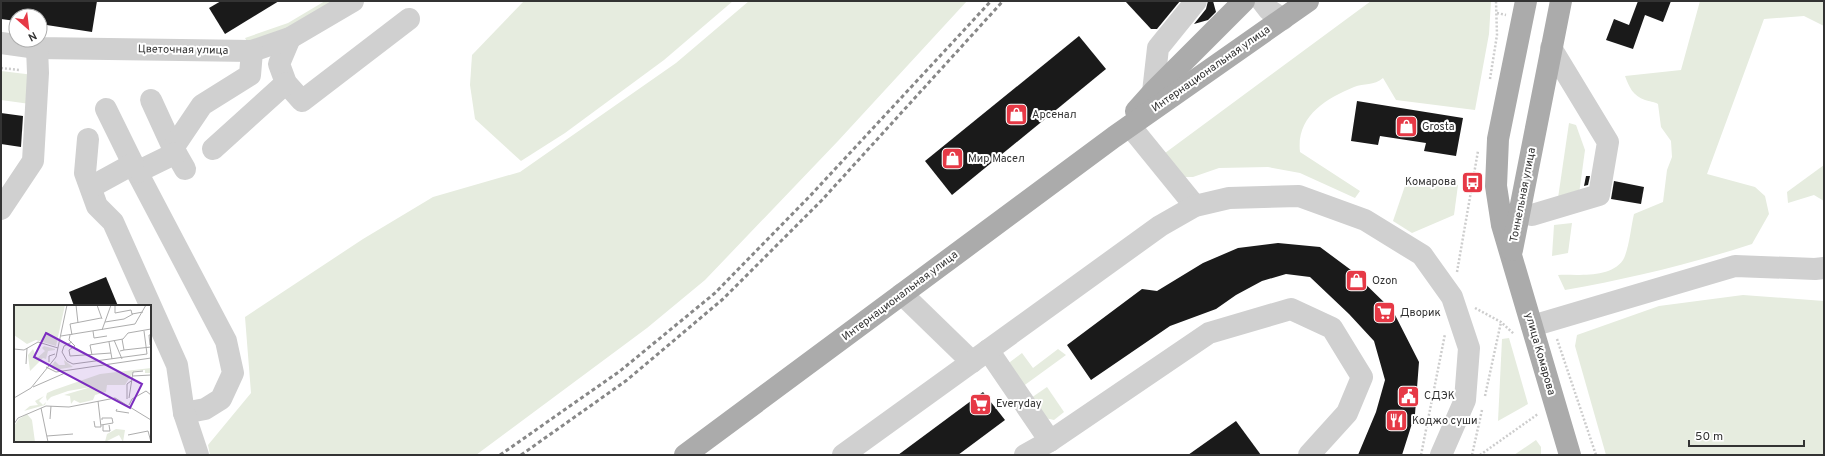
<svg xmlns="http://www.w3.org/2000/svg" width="1825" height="456" viewBox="0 0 1825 456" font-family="Overpass,sans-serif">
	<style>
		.green { fill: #e6ecdf }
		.building { fill: #1a1a1a }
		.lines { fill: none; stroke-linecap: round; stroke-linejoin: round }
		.path { stroke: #cdcdcd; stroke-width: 2.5; stroke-dasharray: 2 2; stroke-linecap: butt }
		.minor { stroke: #d0d0d0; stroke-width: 22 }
		.major { stroke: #ababab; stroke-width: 22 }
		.rail { stroke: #888; stroke-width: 3; stroke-dasharray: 4 3; stroke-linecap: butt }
		.labels { text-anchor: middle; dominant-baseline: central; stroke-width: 4; stroke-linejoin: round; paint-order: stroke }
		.street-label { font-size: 11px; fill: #333; stroke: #fff }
		.poi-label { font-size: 11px; fill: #333; stroke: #fff; text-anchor: start }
		.inset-road { fill: none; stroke: #adadad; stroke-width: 1 }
		.view { fill: #7b2cbf; fill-opacity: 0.15; stroke: #7b2cbf; stroke-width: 2 }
		.inset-edge { fill: none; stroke: #333; stroke-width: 2 }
	</style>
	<rect width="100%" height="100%" fill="#fff"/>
	<!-- green -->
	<g class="green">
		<path d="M325,1H339L288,32L248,43L245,38L288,23Z"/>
		<path d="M524,1H733L664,60L565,133L521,161L475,119L470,85L472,55Z"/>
		<path d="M749,1H967L838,141L705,280L647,328L476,455H210L208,445L251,393L245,317L363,239L433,197L520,172L676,63Z"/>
		<path d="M1371,1H1491L1489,34L1475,110L1396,100L1383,78C1374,86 1364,83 1354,87C1325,99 1296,117 1300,152L1360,191L1355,198L1300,173L1268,167L1219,168L1193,177H1185L1161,156Z"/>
		<path d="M1700,1H1824V26L1804,16L1764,19L1707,174L1755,187L1765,196L1769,214L1752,244C1690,264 1628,279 1565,290L1558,275C1577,274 1610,279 1623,260C1629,250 1631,226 1634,214L1663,202L1667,170L1672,157L1671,141L1661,127L1658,104C1653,101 1650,102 1645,100C1633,96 1629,87 1625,76L1681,70Z"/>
		<path d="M1,71L34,75L30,104L1,100Z"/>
		<path d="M1569,123L1576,125L1585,150L1579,194L1558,198Z"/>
		<path d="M1824,165V201L1814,195L1788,203L1787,192Z"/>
		<path d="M1407,180L1458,185L1454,215L1412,233L1393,221Z"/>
		<path d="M1572,223L1568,253L1552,256L1554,225Z"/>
		<path d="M1743,295L1824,301V455H1606L1575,346L1577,335L1659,306Z"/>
		<path d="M1509,338L1528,404L1498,421L1502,339Z"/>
		<path d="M1058,349L1066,355L1022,387L1006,365L1022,353L1033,368Z"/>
		<path d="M1047,387L1064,412L1054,420L1045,418L1031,398Z"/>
		<path d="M1536,440L1541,447V455H1514Z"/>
	</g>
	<!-- building -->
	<g class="building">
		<path d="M1,1H97L92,32L40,24V16H16V21L1,19Z"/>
		<path d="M221,1H279L225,34L209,8Z"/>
		<path d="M1125,1H1180L1157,29H1151Z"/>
		<path d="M1208,1H1213L1216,12L1208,20L1194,24L1206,9Z"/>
		<path d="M1638,1H1671L1663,22L1645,15L1633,49L1606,40L1614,19L1629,25Z"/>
		<path d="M1079,36L1106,69L952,195L925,161Z"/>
		<path d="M1357,101L1463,118L1456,156L1424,151L1426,143L1380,136L1378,145L1351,141Z"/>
		<path d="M1,113L23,116L21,147L1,144Z"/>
		<path d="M1586,176H1590L1588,185L1584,186Z"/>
		<path d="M1614,181L1644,187L1641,204L1611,199Z"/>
		<path d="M1278,243L1320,247L1351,270L1393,311L1419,362L1415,414L1402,455H1358L1376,412L1385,380L1374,341L1349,314L1310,277L1286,274L1262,281L1236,295L1216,309L1170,326L1091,380L1067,345L1142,289L1157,291L1203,263L1238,248Z"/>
		<path d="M106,277L118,306H74L69,292Z"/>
		<path d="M983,392L1005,420L958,455H898Z"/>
		<path d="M1236,421L1261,455H1188Z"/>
	</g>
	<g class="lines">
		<!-- path -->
		<g class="path">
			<path d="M1497,13L1506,15"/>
			<path d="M1,68L20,70"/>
			<path d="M1490,79L1497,35L1496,1"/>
			<path d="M1457,272L1478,151"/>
			<path d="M1475,308L1501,322L1514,334"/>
			<path d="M1557,339L1596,455"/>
			<path d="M1485,396L1501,322"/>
			<path d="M1421,455L1445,334"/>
			<path d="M1472,455L1482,410"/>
			<path d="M1480,455L1538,414"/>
		</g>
		<!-- minor -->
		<g class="minor">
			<path d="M1262,1L1269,10L1283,19"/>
			<path d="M290,38L279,64L286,83L302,101L409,19"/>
			<path d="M1,43L37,48L252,51L290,38L353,1"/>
			<path d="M1153,92L1158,48L1196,1"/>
			<path d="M151,100L173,148L185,169"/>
			<path d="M106,109L137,172L226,341L233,373L221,399L205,409L184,413"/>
			<path d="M1130,126L1195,206"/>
			<path d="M88,139L85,173L97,206L113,222L177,365L184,413L198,455"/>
			<path d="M173,148L202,105L250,75L252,51"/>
			<path d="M213,149L286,83"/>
			<path d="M137,172L176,153"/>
			<path d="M91,187L133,164"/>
			<path d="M1,209L33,161L38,73L37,48"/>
			<path d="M1532,215L1599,195L1608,142L1551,48"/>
			<path d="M902,294L972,362"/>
			<path d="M1532,326L1735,266L1815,269L1824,268"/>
			<path d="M988,350L1050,441"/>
			<path d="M843,455L1160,226L1195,206L1229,198L1299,196L1365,220L1422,255L1452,297L1469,348L1465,400L1441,455"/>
			<path d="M1025,455L1050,441L1209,333L1291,309L1332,328L1362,377L1347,413L1309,455"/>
		</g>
		<!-- major -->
		<g class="major">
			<path d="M1526,1L1498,139L1496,186L1502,225L1570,455"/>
			<path d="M1136,111L1153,92L1244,1"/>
			<path d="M1512,250L1561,1"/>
			<path d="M685,455L1114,137L1308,1"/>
		</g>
		<!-- rail -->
		<g class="rail">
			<path d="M500,455L620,371L715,293L810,196L991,1"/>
			<path d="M521,455L627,380L723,299L822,200L1003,1"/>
		</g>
	</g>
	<!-- icons -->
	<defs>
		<symbol id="shop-square" viewBox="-11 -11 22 22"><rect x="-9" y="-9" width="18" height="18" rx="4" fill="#e63946" stroke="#fff"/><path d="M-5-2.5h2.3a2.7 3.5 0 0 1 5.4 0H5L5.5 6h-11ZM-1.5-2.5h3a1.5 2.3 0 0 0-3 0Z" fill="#fff"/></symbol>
		<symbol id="bus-square" viewBox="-11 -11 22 22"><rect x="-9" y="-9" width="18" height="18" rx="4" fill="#e63946" stroke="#fff"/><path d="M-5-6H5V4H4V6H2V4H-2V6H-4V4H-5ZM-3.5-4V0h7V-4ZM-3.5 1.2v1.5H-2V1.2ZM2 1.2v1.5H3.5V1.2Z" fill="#fff"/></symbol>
		<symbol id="supermarket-square" viewBox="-11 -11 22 22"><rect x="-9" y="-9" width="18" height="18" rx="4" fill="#e63946" stroke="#fff"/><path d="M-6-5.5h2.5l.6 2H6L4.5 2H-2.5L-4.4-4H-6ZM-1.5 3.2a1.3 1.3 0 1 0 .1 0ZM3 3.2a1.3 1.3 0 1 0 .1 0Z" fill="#fff"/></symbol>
		<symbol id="civic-square" viewBox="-11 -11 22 22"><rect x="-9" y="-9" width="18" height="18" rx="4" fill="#e63946" stroke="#fff"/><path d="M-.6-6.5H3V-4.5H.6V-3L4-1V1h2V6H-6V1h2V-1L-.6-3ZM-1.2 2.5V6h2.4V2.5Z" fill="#fff"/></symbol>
		<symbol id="restaurant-square" viewBox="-11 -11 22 22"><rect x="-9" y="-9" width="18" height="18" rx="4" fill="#e63946" stroke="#fff"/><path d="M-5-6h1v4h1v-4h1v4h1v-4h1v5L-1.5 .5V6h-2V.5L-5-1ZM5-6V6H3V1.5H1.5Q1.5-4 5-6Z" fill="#fff"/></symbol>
	</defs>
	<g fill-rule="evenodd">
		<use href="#shop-square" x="1004" y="102" width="25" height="25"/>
		<use href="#shop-square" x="1394" y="114" width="25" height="25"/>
		<use href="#shop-square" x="940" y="146" width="25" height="25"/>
		<use href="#bus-square" x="1460" y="170" width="25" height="25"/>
		<use href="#shop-square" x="1344" y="268" width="25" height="25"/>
		<use href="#supermarket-square" x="1372" y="300" width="25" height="25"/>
		<use href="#civic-square" x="1396" y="384" width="25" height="25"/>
		<use href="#supermarket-square" x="968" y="392" width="25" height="25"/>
		<use href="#restaurant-square" x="1384" y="408" width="25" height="25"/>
	</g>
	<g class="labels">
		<!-- street labels -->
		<g class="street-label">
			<text transform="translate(183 50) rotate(1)">Цветочная улица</text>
			<text transform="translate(1211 69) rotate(-35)">Интернациональная улица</text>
			<text transform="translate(1523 195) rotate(-79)">Тоннельная улица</text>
			<text transform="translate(900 296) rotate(-37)">Интернациональная улица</text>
			<text transform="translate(1540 354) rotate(74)">улица Комарова</text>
		</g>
		<!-- poi labels -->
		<g class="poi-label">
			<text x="1032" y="115">Арсенал</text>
			<text x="1422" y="127">Grosta</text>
			<text x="968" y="159">Мир Масел</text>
			<text x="1456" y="182" text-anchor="end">Комарова</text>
			<text x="1372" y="281">Ozon</text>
			<text x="1400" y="313">Дворик</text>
			<text x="1424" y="396">СДЭК</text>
			<text x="996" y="404">Everyday</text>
			<text x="1412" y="421">Коджо суши</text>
		</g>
	</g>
	<!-- overview -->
	<g transform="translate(14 305)">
		<rect width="137" height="137" fill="#fff"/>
		<path d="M0,0H51L42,41L22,35L13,39L0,30ZM30,41L41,44V45L34,46L32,54L29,53L16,66L14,50L19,44L23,53L31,46L28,43ZM50,55L59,62L40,65L37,62L41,56L45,60H51ZM137,63V68H131V65L120,66L111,80H93L92,87L81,90L79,95L66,98L60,95L57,99L56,91L50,90L77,82L54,86L37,92L33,96L32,92L33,88L40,85L86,69ZM30,91L25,96L29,100L32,97L31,100L10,106L16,101L24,100L21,96ZM13,109L18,115L21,137H0V121L5,114ZM102,124L111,125L109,137L105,130L91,137L93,129Z" fill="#e6ecdf"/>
		<path class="inset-road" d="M62,0L64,18M83,0L88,14M101,0V8L117,5L118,9L129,7M91,17L110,14L119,9M88,25L97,0M79,26L80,33L93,31M56,30L55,35L61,41L55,45L56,51L97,48M58,30L56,19L87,13M47,31L121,19L132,0M100,35L108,54M58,37L50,41L48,47L53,56L59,59L133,49L130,26M95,37L98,54M136,40L135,30H137M0,44L10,45L24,37L44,43M110,45L137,42M106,46L110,45L108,34M78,50L76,40L109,34L114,28L137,24M35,57V51L41,49M12,59L13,43M32,62L42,67L137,53M119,71L137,70M19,82L51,68M0,93L17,83L42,52L53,0M115,93L119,67L129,66M113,94V79L117,76M115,100L118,94L132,86L137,90M27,103L34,137M103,104L102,106L115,108M36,114L37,101M80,116L81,122H87L84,96M0,119L4,113L32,101L55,102L101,93L137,115M87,120L99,118L98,113H88V115M89,120V126H96L95,120M114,130L134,126L137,137M33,131L59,129"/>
		<path class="view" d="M32,28L128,79L116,103L20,52Z"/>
		<rect width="137" height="137" class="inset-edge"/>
	</g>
	<!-- border -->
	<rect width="1825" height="456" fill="none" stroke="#333333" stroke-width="4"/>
	<!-- north arrow -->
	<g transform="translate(28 28) rotate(152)"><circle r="19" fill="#ffffff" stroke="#adadad"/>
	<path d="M0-3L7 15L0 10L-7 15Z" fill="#e63946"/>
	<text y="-6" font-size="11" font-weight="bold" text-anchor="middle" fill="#333333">N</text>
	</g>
	<!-- scale -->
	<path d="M1689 440v6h115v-6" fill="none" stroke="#333333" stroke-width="2"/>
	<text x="1695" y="440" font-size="12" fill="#333333" stroke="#ffffff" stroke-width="3" paint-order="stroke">50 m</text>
</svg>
